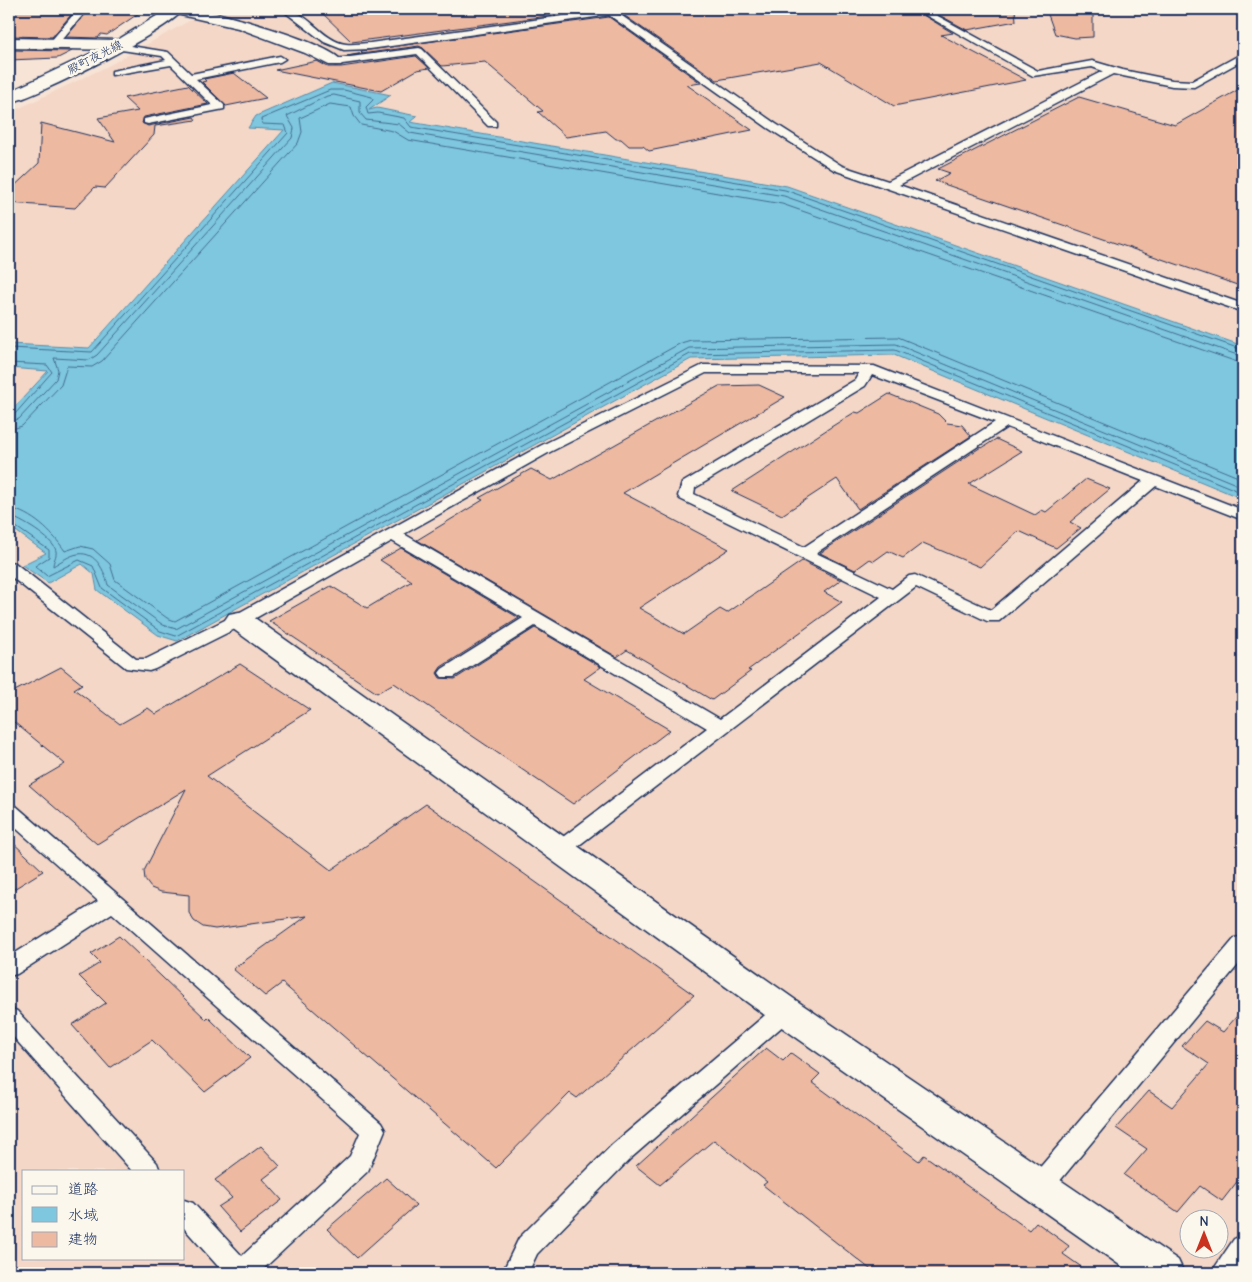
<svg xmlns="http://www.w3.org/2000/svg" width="1252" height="1282" viewBox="0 0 1252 1282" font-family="'Comic Neue','Klee One',sans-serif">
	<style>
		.built { fill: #f4d7c6; fill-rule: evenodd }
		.water { fill: #7ec7de; stroke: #568aab }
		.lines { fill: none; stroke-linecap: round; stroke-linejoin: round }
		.shore { stroke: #436c91; stroke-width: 1 }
		.building { fill: #eeb9a1; stroke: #1b2f5e }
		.lane-casing { stroke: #1b2f5e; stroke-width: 3 }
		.street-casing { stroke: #1b2f5e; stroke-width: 3 }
		.secondary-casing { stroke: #1b2f5e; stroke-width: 3 }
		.lane { fill: #fbf7ec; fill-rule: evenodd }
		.street { fill: #fbf7ec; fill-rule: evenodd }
		.secondary { fill: #fbf7ec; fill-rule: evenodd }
		.labels { text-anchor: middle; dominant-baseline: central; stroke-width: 5; stroke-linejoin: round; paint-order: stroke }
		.far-street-label { font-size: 12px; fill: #1b2f5e; stroke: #fbf7ec }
	</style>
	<rect width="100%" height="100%" fill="#f7e4d6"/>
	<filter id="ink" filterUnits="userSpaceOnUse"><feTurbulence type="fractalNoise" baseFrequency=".02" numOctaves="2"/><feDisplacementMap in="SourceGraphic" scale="10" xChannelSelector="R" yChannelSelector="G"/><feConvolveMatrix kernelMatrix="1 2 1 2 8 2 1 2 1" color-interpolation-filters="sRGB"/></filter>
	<g filter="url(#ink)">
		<!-- built -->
		<g class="built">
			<path d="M205,9H1243V346L787,186L409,121L416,116L368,110L390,96L328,85L256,116L285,129L88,348L9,344V113L106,67L198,16Z"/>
			<path d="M894,355L1243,499V1273H9V526L46,553L23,565L47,583L82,564L94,574L97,590L158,635L177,641L691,359ZM24,1171H184V1258H24ZM1190,1220H1220V1250H1190Z"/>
			<path d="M9,368L49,370L9,413Z"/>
		</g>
		<!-- water -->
		<path class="water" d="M332,83L391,95L369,110L377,108L417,116L410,122L787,186L1243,346V499L894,355L691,359L177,641L158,635L97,590L94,574L82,564L48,583L22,565L46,553L9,526V413L48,371L9,368V344L89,348L284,130L248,128L256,116Z"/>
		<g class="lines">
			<!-- shore -->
			<g class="shore">
				<path d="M9,348L92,352L288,133L285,125L262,124L261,119L330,90H344L372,97L373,100L366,107L368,114L378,113L404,118L411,127L785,190L1243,350"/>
				<path d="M9,363L47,365L52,372L15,414L9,416"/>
				<path d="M9,422L19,419L56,379L58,370L54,358L89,360L97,355L292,138L294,128L287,116L327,96L334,95L360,101V113L366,120L399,124L410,133L784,196L1243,357"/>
				<path d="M9,430L22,426L61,385L67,366L92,367L102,361L298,143L302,132L300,118L330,104L351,107L354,116L361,125L393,131L408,140L782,204L1243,364"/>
				<path d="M9,508C32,513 52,532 65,551L80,546L93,549L110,564L115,580L167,618L175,621L681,343L691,340L898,337L1243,479"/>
				<path d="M9,516C20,519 54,539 56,551C57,556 53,561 53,566C60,562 70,555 78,554C96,551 105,572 108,585L163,625L176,629L689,348L896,344L1243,487"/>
				<path d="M9,522L49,550V557L35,566L47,576L79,560L93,566L102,588L160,631L176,636L690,354L895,350L1243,493"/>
			</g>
		</g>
		<!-- building -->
		<g class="building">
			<path d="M41,9H76L52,37L9,36V10Z"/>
			<path d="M90,9H145L107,35L101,34L98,38L66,37Z"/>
			<path d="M318,9H600L352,42Z"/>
			<path d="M615,9H913L953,33L941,35L1026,80L894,106L821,62L717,80Z"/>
			<path d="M928,9H1015L1016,21L967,30Z"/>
			<path d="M1046,9H1093V37L1075,38L1055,34Z"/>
			<path d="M609,17L701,83L687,85L752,130L649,151L643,146H629L621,139H616L606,131L566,137L538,112L543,111L485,62L442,66L423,48L419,46L347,56L363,53L361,51Z"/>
			<path d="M9,50L72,51L58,58L9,60Z"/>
			<path d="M416,56L429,68L417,70L381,91L275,70L317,61L328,67H341Z"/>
			<path d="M234,73L266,98L226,106L202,82L206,81L204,79Z"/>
			<path d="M188,85L208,104L144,117L142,123L148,126L194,117L196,120L155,126L154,135L105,188L95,187L75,208L9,203V191L39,163L41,123L115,142L98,118L138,111L124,98Z"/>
			<path d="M1243,87V287L935,181L950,173L938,169L1079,97L1175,125Z"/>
			<path d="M759,385L785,397L623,493L729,549L639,608L684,634L720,609L727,613L802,561L841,580L824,592L842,602L748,670L751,671L712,700L627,650L617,657L417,540L483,500L479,498L531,469L552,480L719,386Z"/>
			<path d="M889,394L938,414L947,423L962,425L971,436L858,509L837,479L782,515L732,491L831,427L855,412L859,413Z"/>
			<path d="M996,439L1022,451L969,484L1035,515L1042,510L1046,512L1086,479L1110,489L1070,522L1081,528L1056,548L1019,531L980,567L923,543L903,558L888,551L874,561L870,559L855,570L820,553L981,447L982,448Z"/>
			<path d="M401,548L519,618L441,667L437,673L440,678L455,679L535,628L601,667L584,679L670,730L573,804L394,683L377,693L269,621L331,586L367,608L412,581L380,560Z"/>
			<path d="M240,664L310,710L207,776L331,870L426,804L694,995L577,1098L570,1093L496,1168L282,983L265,996L233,969L307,916L215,929L203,927L194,921L189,913V895L161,892L151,888L145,880L144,871L186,789L97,844L29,785L65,764L9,718V694L61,667L82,684L74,689L120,724L148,708L156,714Z"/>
			<path d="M9,839L43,871L9,892Z"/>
			<path d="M119,936L206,1019L208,1017L250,1058L205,1092L152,1040L110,1068L72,1025L106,1003L79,976L100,963L91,954Z"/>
			<path d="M1243,1009V1174L1222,1201L1200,1186L1178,1212L1124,1175L1147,1149L1116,1128L1149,1091L1172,1107L1209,1064L1182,1046L1205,1021L1223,1032Z"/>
			<path d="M766,1048L783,1061L791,1053L820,1074L812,1082L919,1161L924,1155L1029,1230L1036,1222L1069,1246L1063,1254L1090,1273H875L763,1185L767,1182L714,1140L660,1185L636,1166Z"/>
			<path d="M261,1146L280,1166L263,1179L282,1200L240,1232L218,1207L232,1198L215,1180Z"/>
			<path d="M386,1178L416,1205L357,1258L327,1229Z"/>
		</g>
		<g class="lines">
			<defs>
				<g id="lane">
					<path d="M78,9H88L57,45H51V41Z"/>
					<path d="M281,9C306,7 321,41 346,44C354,45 362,43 370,43L612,9L776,124L842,166L888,181L1103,71L1092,67L1033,76L915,9H925L1038,71L1092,61L1123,70L1172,80L1192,81L1243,53V60L1194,87L1172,86L1113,74L899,185L1243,304V312L834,170L768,128L609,15L370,49L344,50L324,42Z"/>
					<path d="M118,44L168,52L191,74L280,56L285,59L280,62L196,79L224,105V109L148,124L144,123V119L212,105L171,65L112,75V71L166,60L162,56L115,49V45Z"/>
					<path d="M419,48L422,49L496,122V126H488L417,54L335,65L330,62L335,59Z"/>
					<path d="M703,365L874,366L1243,510V520L1156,486L999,621H987L916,587L565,856L558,858L551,856L548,851L551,846L707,728L535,626L454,677H442L439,673L442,669L523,618L392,541L245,624L155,669L149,671L126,668L9,575V562L15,563L136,659H146L233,616L540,446ZM706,373H859L855,380L682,483L678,496L680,499L881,597L720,719L404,534L550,452ZM872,375L995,422L804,547L694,494L695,488L865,386ZM1007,427L1143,481L991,610L915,575L909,576L892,589L816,553Z"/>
					<path d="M9,804L16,806L381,1123L385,1130L368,1171L259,1273H224L184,1228V1200L193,1203L242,1256L350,1156L360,1133L112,913L17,974L9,976V957L98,901L9,822Z"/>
					<path d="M1243,936V959L1049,1194L1040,1197L1031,1194L1028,1186L1031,1178L1235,938Z"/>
					<path d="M785,1002L793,1005L796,1011L793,1017L630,1159L537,1254L528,1273H502L519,1238L612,1145L777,1005Z"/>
					<path d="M9,1008L17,1011L157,1163L160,1171H132L9,1032Z"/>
					<path d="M1243,1235V1267L1239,1273H1211L1234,1239Z"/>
				</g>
				<g id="street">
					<path d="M171,9C179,9 189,8 198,9C224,14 329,42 343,62L341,65H329L305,53L238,28L172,13Z"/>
					<path d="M9,38L120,40L128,45L120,50L9,48Z"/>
					<path d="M239,612L249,614L797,1001L1178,1260L1184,1273H1131L773,1021L229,626L225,620L229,614Z"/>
				</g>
				<path id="secondary" d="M168,9H184C169,30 37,97 9,103V92L111,44Z"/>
			</defs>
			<!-- lane casing -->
			<use href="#lane" class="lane-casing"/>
			<!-- street casing -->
			<use href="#street" class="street-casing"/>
			<!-- secondary casing -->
			<use href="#secondary" class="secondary-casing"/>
			<!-- lane -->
			<use href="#lane" class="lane"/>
			<!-- street -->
			<use href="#street" class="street"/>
			<!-- secondary -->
			<use href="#secondary" class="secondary"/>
		</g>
	</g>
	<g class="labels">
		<!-- far-street labels -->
		<g class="far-street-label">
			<text transform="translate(95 57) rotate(-27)">殿町夜光線</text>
		</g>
	</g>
	<!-- margin -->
	<rect width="1252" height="1282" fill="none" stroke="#fbf7ec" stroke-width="30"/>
	<rect x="15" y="15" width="1222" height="1252" fill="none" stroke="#1b2f5e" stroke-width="2" filter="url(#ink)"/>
	<!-- legend -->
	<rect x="22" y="1170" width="162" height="90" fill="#fbf7ec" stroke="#a1a7b3"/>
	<rect x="32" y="1186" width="25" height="8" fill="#fbf7ec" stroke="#a1a7b3"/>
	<text x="68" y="1194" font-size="15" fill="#1b2f5e">道路</text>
	<rect x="32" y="1207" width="25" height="15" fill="#7ec7de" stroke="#a1a7b3"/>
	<text x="68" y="1220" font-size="15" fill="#1b2f5e">水域</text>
	<rect x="32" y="1232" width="25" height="15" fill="#eeb9a1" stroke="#a1a7b3"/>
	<text x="68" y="1244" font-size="15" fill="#1b2f5e">建物</text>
	<!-- north arrow -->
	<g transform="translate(1204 1234)"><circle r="24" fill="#fbf7ec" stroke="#a1a7b3"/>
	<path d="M0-4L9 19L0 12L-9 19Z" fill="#c8321e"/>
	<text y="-8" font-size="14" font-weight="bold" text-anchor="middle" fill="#1b2f5e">N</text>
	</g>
</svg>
